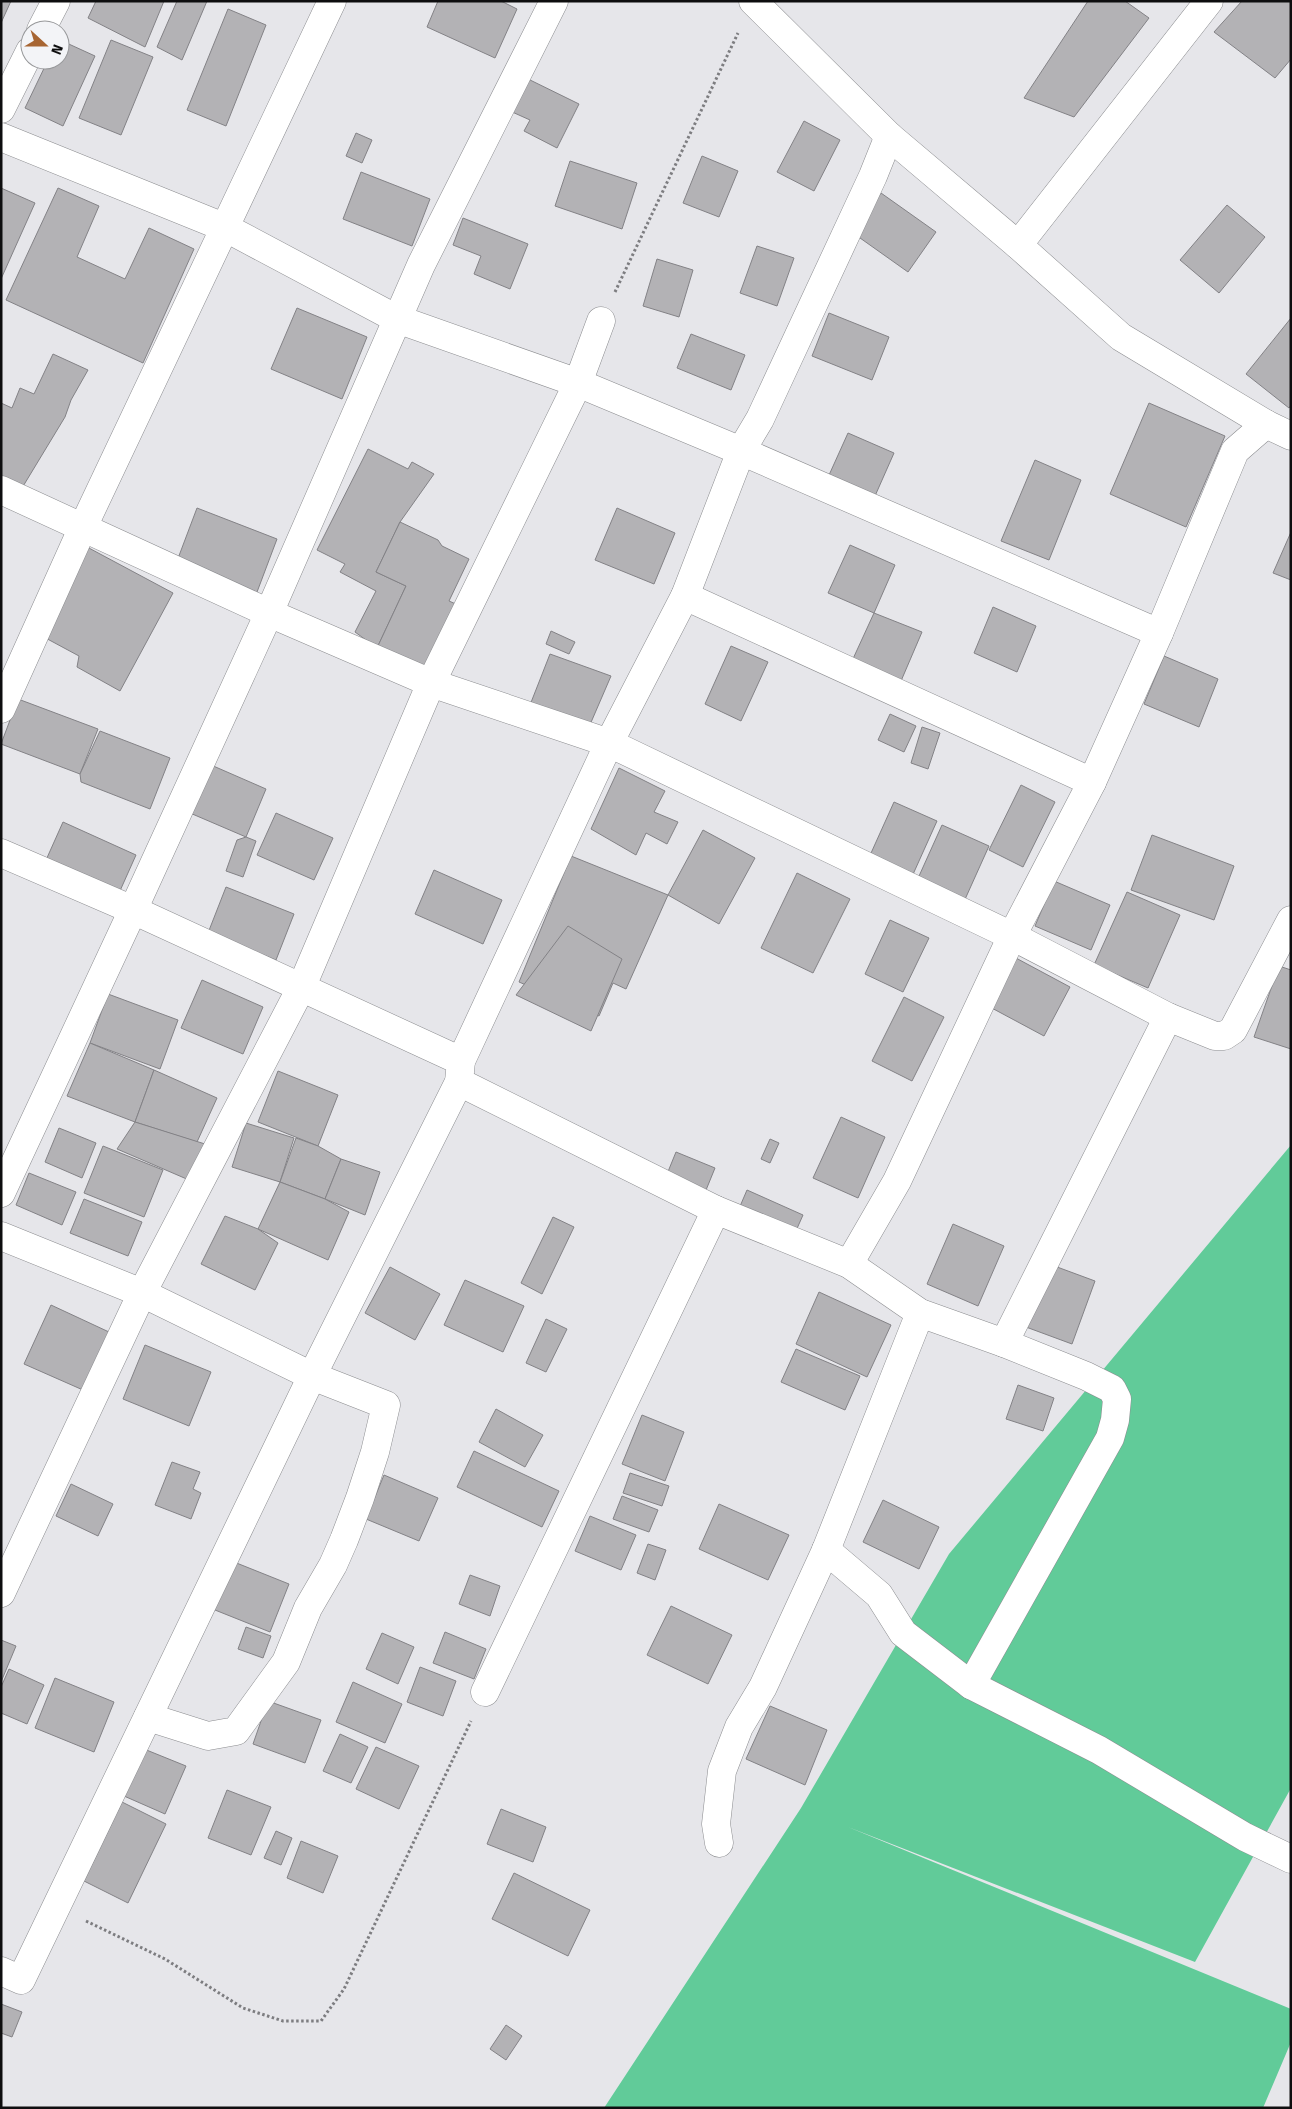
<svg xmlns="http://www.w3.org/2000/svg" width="1292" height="2109" viewBox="0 0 1292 2109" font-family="'Fira Sans',sans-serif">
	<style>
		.forest { fill: #61cb99 }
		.building { fill: #b3b2b5; stroke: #838286 }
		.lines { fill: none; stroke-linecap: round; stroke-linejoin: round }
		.street-casing { stroke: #8c8d90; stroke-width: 29 }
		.path { stroke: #7d7d80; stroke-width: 3; stroke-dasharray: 2.5 2.5; stroke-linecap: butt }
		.street { stroke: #fff; stroke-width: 28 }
	</style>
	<rect width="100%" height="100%" fill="#e6e6ea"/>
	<!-- forest -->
	<path class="forest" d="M1291,1145V1788L1195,1962L848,1827L1291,2009V2042L1263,2108H604L801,1808L949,1554Z"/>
	<!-- building -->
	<g class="building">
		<path d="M1,1H11L1,23Z"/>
		<path d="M96,1H164L145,47L88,18Z"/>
		<path d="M177,1H207L182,60L157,47Z"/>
		<path d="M438,1H501L517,9L495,58L427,27Z"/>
		<path d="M1088,1H1125L1149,18L1074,117L1024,98Z"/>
		<path d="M1242,1H1291V59L1275,78L1214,32Z"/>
		<path d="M228,9L266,25L226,126L187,110Z"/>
		<path d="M60,40L95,56L63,126L25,108L48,60H60Z"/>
		<path d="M111,40L153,57L121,135L79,118Z"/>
		<path d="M526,78L579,104L557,148L524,131L530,120L510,111Z"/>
		<path d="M804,121L840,140L814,191L777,172Z"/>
		<path d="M356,133L372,140L362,163L346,156Z"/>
		<path d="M702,156L738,171L719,217L683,203Z"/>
		<path d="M570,161L637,183L622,229L555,206Z"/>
		<path d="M361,172L430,199L412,246L343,219Z"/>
		<path d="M1,188L35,203L1,279Z"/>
		<path d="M58,188L99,206L77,257L125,279L149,228L194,249L143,363L6,300Z"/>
		<path d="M881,193L936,232L908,272L853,233Z"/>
		<path d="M1227,205L1265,237L1219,293L1180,260Z"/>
		<path d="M463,218L528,244L510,289L474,274L481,256L453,245Z"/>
		<path d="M757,246L794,258L777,306L740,293Z"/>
		<path d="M657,259L693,270L679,317L643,306Z"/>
		<path d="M297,308L367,337L342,399L271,369Z"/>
		<path d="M829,313L889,337L872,380L812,356Z"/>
		<path d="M1291,318V405L1289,408L1246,374Z"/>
		<path d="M691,334L745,355L731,390L677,368Z"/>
		<path d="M53,354L88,370L71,400L65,417L22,488L1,481V403L12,408L20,388L34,394Z"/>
		<path d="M1149,403L1225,436L1186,527L1110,494Z"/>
		<path d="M848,433L894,453L871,505L825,484Z"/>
		<path d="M368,449L408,469L412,462L434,474L400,522L376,572L406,586L377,648L355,632L376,591L340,572L345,564L317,550Z"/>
		<path d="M1035,460L1081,480L1049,560L1001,541Z"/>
		<path d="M197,508L277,539L254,600L174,569Z"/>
		<path d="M617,508L675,533L654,584L595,560Z"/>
		<path d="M400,522L438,540L442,546L469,559L449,601L458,605L427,672L377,648L406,586L376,572Z"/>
		<path d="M1291,532V580L1273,573Z"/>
		<path d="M850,545L895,565L874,613L828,593Z"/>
		<path d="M87,547L173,593L120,691L77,667L79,656L40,635Z"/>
		<path d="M993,607L1036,626L1017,672L974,653Z"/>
		<path d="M874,613L922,632L901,681L852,661Z"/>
		<path d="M551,631L575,642L569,654L546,644Z"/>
		<path d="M731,646L768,662L741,721L705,704Z"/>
		<path d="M550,654L611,676L589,727L530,705Z"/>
		<path d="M1164,656L1218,679L1199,727L1144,704Z"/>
		<path d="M18,699L98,729L80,774L1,744Z"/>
		<path d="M890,714L916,726L904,752L878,740Z"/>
		<path d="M922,727L940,733L928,769L911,763Z"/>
		<path d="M100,731L170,758L150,809L81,782L80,774Z"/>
		<path d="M211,765L266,789L246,837L190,813Z"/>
		<path d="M619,768L665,791L654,812L678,822L667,844L646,833L636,855L591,829Z"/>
		<path d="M1021,785L1055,802L1023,867L989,850Z"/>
		<path d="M894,802L937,821L910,881L867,862Z"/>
		<path d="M276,813L333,838L314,880L257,855Z"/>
		<path d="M63,822L136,855L115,902L42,869Z"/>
		<path d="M942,825L989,846L962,906L915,885Z"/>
		<path d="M703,830L755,858L719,924L668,895Z"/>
		<path d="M1152,835L1234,866L1214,920L1131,890Z"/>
		<path d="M246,837L256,841L243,877L226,871L237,840Z"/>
		<path d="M571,856L668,895L626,989L613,983L599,1016L519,982Z"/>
		<path d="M434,870L502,900L483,944L415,914Z"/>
		<path d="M797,873L850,899L813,973L761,948Z"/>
		<path d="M1054,881L1110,905L1091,950L1035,926Z"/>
		<path d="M226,887L294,914L276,960L208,933Z"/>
		<path d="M1127,892L1180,915L1148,988L1094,965Z"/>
		<path d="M890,920L929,938L903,992L865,974Z"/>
		<path d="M568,926L622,959L591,1031L516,995Z"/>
		<path d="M1014,957L1070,987L1044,1036L988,1006Z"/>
		<path d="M1279,966L1291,970V1049L1254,1037Z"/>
		<path d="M202,980L263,1007L243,1054L181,1028Z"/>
		<path d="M108,994L178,1020L160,1069L90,1043Z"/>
		<path d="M904,997L944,1017L912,1081L872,1061Z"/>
		<path d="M90,1043L154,1070L135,1122L67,1096Z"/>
		<path d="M154,1070L217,1098L197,1142L135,1122Z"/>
		<path d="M278,1071L338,1095L318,1146L258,1122Z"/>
		<path d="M841,1117L885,1137L858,1198L813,1178Z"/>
		<path d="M135,1122L205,1144L189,1180L117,1149Z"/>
		<path d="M246,1123L294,1138L280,1182L232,1167Z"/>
		<path d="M59,1128L96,1143L82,1178L45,1162Z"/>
		<path d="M296,1138L318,1146L341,1159L325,1199L280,1182Z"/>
		<path d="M770,1139L779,1143L770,1163L761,1159Z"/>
		<path d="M103,1146L163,1170L144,1217L84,1193Z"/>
		<path d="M676,1152L715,1168L704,1195L665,1179Z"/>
		<path d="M341,1159L380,1172L365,1215L325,1199Z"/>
		<path d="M29,1173L76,1192L62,1225L16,1205Z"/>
		<path d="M280,1182L325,1199L349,1212L328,1260L258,1229Z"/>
		<path d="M747,1190L803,1215L791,1242L735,1218Z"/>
		<path d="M84,1199L142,1222L128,1256L70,1233Z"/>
		<path d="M225,1216L258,1229L278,1243L255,1290L201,1264Z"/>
		<path d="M553,1217L574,1227L542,1294L521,1283Z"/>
		<path d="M953,1224L1004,1246L978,1306L927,1284Z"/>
		<path d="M1049,1264L1095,1281L1072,1344L1026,1327Z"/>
		<path d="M390,1267L440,1294L415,1340L365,1313Z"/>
		<path d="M465,1280L524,1306L503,1352L444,1325Z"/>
		<path d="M819,1292L891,1325L867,1377L796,1344Z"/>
		<path d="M51,1305L109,1332L83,1390L24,1364Z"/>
		<path d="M546,1319L567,1329L546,1372L526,1363Z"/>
		<path d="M145,1345L211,1372L189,1426L123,1399Z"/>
		<path d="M796,1349L860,1376L845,1410L781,1382Z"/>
		<path d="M1018,1385L1054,1398L1043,1431L1006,1419Z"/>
		<path d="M496,1409L543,1435L525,1467L479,1442Z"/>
		<path d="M642,1415L684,1432L665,1481L622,1464Z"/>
		<path d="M474,1451L559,1491L542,1527L457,1487Z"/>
		<path d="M172,1462L200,1472L193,1489L201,1493L191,1519L155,1505Z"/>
		<path d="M630,1473L669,1486L662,1506L623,1493Z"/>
		<path d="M384,1475L438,1498L419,1541L366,1519Z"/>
		<path d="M71,1484L113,1504L98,1536L56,1516Z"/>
		<path d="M622,1496L658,1510L649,1532L613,1519Z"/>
		<path d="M883,1500L939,1527L919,1569L863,1542Z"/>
		<path d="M719,1504L789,1535L768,1580L699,1549Z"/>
		<path d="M590,1516L636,1535L621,1570L575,1551Z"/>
		<path d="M648,1544L666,1550L655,1580L637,1573Z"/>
		<path d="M229,1560L289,1584L270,1632L210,1608Z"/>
		<path d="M470,1575L500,1586L490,1616L459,1604Z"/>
		<path d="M671,1606L732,1635L708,1684L647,1655Z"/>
		<path d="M246,1627L271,1636L263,1658L238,1649Z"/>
		<path d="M445,1632L486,1649L474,1679L433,1663Z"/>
		<path d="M382,1633L414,1647L398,1684L366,1669Z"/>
		<path d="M1,1640L16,1646L1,1682Z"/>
		<path d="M420,1667L456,1681L443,1716L407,1702Z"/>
		<path d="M9,1669L44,1685L27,1724L1,1713V1687Z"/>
		<path d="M55,1678L114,1702L94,1752L35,1728Z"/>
		<path d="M353,1682L402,1704L385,1743L336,1722Z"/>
		<path d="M268,1701L321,1720L305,1763L253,1744Z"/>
		<path d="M770,1706L827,1730L805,1785L746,1759Z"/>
		<path d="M340,1734L368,1747L351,1783L323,1771Z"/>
		<path d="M376,1747L419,1766L399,1809L356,1789Z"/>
		<path d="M144,1749L186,1766L165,1814L124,1796Z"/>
		<path d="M227,1790L271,1807L251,1855L208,1838Z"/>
		<path d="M122,1802L166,1824L128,1903L84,1881Z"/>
		<path d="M501,1809L546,1827L533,1862L487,1844Z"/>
		<path d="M276,1831L292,1838L281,1865L264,1858Z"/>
		<path d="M301,1841L338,1856L323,1893L287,1878Z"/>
		<path d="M514,1873L590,1910L568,1956L492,1919Z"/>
		<path d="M1,2004L22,2012L12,2037L1,2033Z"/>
		<path d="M506,2025L522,2036L506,2060L490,2049Z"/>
	</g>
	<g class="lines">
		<defs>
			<g id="street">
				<path d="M753,1L889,136L1018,245L1121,337L1266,424L1291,436"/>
				<path d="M41,30L56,1"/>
				<path d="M1,109L30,51"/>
				<path d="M1,137L226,228L397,319L578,383L741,451L1159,633"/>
				<path d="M1018,245L1209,1"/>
				<path d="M1,490L269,613L431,683L609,743L1012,936L1168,1017L1215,1036H1224L1233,1030L1291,920"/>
				<path d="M685,596L1092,782"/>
				<path d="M1,709L83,527L332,1"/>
				<path d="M1,853L133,910L461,1061"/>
				<path d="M459,1082L716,1210L849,1264L920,1313L1004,1343L1086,1376L1112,1389L1117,1399L1115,1420L1110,1438L971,1685"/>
				<path d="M1,1193L133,910L269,613L421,265L554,1"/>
				<path d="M1,1236L142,1293L312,1376L386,1405L375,1452L360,1498L344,1540L333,1565L308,1608L286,1662L236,1731L208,1736L148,1717"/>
				<path d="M849,1264L897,1181L1012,936L1092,782L1159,633L1235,451L1266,424"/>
				<path d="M1004,1343L1168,1017"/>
				<path d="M826,1550L879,1595L903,1633L971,1685L1099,1750L1245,1837L1291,1859"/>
				<path d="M1,1593L142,1293L302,986L431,683L578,383L601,321"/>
				<path d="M485,1692L716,1210"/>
				<path d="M719,1843L716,1824L722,1771L739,1727L763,1687L826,1550L920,1313"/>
				<path d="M1,1971L21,1980L312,1376L459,1082L461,1061L609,743L685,596L741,451L760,419L873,176L889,136"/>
			</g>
		</defs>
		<!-- street casing -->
		<use href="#street" class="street-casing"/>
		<!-- path -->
		<g class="path">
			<path d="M615,292L738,33"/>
			<path d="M86,1921L165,1959L243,2008L283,2021H321L344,1989L471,1721"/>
		</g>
		<!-- street -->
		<use href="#street" class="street"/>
	</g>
	<!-- border -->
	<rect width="1292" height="2109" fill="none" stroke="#0e0e0f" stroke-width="5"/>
	<!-- north arrow -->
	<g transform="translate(45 45) rotate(111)"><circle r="24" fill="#f3f4f7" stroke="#97989a"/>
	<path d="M0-4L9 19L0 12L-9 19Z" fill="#a76532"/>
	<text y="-8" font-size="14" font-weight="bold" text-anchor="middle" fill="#0e0e0f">N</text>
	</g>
</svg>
